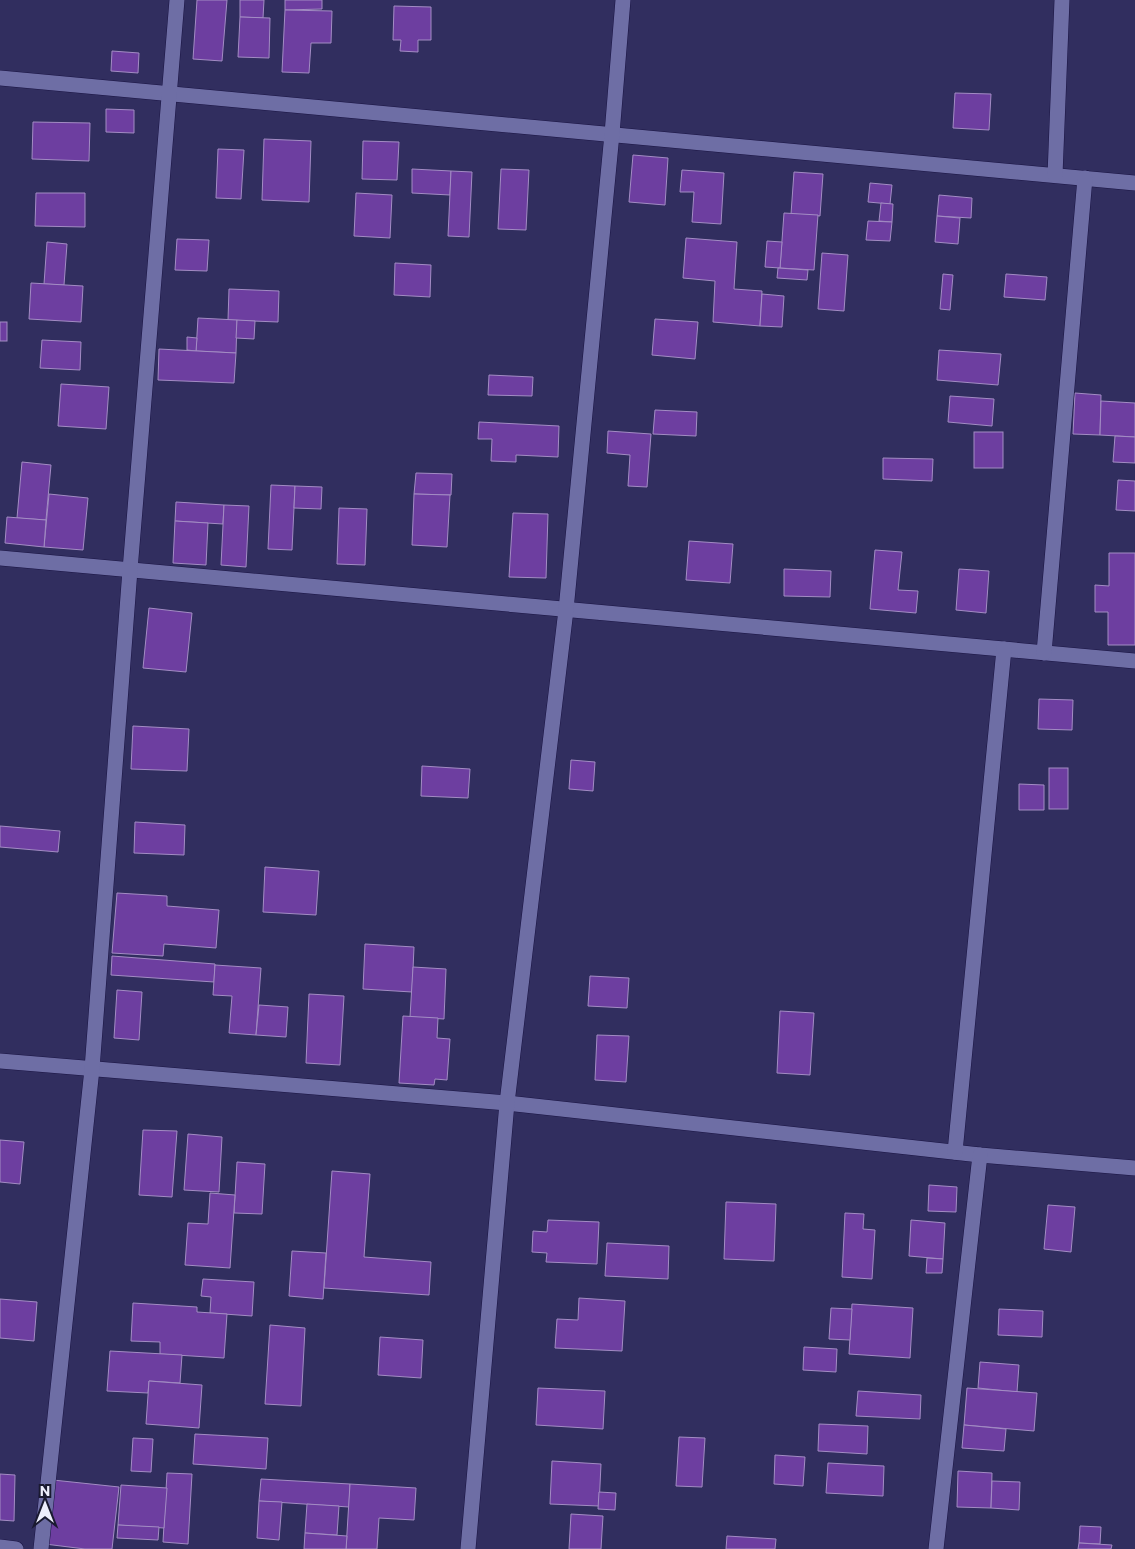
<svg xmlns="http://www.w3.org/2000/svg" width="1135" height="1549" viewBox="0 0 1135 1549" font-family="Commissioner,sans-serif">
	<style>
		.building { fill: #6d3ea0; stroke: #a38cc4 }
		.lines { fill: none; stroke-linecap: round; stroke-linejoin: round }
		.minor-casing { stroke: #1a1443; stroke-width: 16 }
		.minor { stroke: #6e6ea5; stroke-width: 15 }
	</style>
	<rect width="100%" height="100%" fill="#312e5f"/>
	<!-- building -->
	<g class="building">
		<path d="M197,0H227L222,61L193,59Z"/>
		<path d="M240,0H264L263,18L240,17Z"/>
		<path d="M285,0H322V9L285,10Z"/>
		<path d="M394,6L431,7V40H418V52L400,51L401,40H393Z"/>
		<path d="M285,10L332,11L331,43H311L309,73L282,72Z"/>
		<path d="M240,17L270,18L269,58L238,57Z"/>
		<path d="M112,51L139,53L138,73L111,71Z"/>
		<path d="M955,93L991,94L989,130L953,128Z"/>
		<path d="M106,109L134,110V133L106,132Z"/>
		<path d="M33,122L90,123L89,161L32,159Z"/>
		<path d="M264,139L311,141L309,202L262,200Z"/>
		<path d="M363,141L399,142L397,180L362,179Z"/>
		<path d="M218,149L244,150L241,199L216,198Z"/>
		<path d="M633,155L668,158L665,205L629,202Z"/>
		<path d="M412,169L451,171L450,195L412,193Z"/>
		<path d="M501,169L529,170L526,230L498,229Z"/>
		<path d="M682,170L724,173L721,224L692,222L694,192H680Z"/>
		<path d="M451,171L472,172L469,237L448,236Z"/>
		<path d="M794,172L823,174L820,216L791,214Z"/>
		<path d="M870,183L892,185L890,204L868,202Z"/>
		<path d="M36,193H85V227L35,226Z"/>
		<path d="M356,193L392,195L390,238L354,236Z"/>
		<path d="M939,195L972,198L971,218L937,216Z"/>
		<path d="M881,203L893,204L892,222L879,221Z"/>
		<path d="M784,213L818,215L814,270L780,268Z"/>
		<path d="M937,216L960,218L958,244L935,242Z"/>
		<path d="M868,221L892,222L890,241L866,240Z"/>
		<path d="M686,238L737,242L734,289L762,291L760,326L713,322L715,281L683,278Z"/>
		<path d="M177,239L209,240L207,271L175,270Z"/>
		<path d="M767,241L782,242L780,268L765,267Z"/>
		<path d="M47,242L67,244L64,285L44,284Z"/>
		<path d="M822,253L848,255L844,311L818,309Z"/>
		<path d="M395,263L431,265L430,297L394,295Z"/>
		<path d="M778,268L808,270L807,280L777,278Z"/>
		<path d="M943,274L953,275L950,310L940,309Z"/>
		<path d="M1006,274L1047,277L1045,300L1004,297Z"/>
		<path d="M31,283L83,286L81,322L29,319Z"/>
		<path d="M229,289L279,291L278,322L228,320Z"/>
		<path d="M762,294L784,296L782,327L760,326Z"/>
		<path d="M198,318L237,320L236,353L196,351Z"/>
		<path d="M655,319L698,322L695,359L652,355Z"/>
		<path d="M237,320L255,321L254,339L236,338Z"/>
		<rect x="0" y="322" width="7" height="19"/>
		<path d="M187,337L197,338L196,351L187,350Z"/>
		<path d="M42,340L81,342L80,370L40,368Z"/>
		<path d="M159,349L236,353L234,383L158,380Z"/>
		<path d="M939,350L1001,354L998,385L937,380Z"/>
		<path d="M489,375L533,377L532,396L488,395Z"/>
		<path d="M61,384L109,387L106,429L58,426Z"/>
		<path d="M1075,393L1101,395L1100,435L1073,434Z"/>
		<path d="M950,396L994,399L992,426L948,422Z"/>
		<path d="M1101,401L1135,403V437L1100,435Z"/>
		<path d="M655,410L697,412L696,436L653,434Z"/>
		<path d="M479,422L559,426L558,457L516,455V462L491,461L492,439H478Z"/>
		<path d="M608,431L651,434L647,487L628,486L630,455L607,453Z"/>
		<rect x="974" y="432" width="29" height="36"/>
		<path d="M1115,436L1135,437V463L1113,462Z"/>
		<path d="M883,458L933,459L932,481L883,479Z"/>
		<path d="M22,462L51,465L46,520L17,518Z"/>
		<path d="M416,473L452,474L451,495L414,494Z"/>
		<path d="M1118,480L1135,481V511L1116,510Z"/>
		<path d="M271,485L295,486L292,550L268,549Z"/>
		<path d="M295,486L322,487L321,509L294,508Z"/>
		<path d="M49,494L88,498L83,550L44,547Z"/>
		<path d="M414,494L450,495L447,547L412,545Z"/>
		<path d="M176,502L224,505L223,524L175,521Z"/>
		<path d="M224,505L249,506L246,567L221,565Z"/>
		<path d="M339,508L367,509L365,565L337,564Z"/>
		<path d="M513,513L548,514L546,578L509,577Z"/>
		<path d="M7,517L46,520L44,547L5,543Z"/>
		<path d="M175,521L208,523L206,565L173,563Z"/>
		<path d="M689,541L733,544L730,583L686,580Z"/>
		<path d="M875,550L902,552L898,590L918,591L916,613L870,609Z"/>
		<path d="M1109,553H1135V645H1108V612H1095V585L1109,586Z"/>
		<path d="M784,569L831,571L830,597L784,596Z"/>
		<path d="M959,569L989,571L986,613L956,610Z"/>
		<path d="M149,608L192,613L186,672L143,668Z"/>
		<path d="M1039,699L1073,700L1072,730L1038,729Z"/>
		<path d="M133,726L189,729L187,771L131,769Z"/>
		<path d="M571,760L595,762L593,791L569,789Z"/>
		<path d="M422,766L470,769L468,798L421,796Z"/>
		<rect x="1049" y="768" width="19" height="41"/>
		<path d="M1019,784L1044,785V810H1019Z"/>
		<path d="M135,822L185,825L184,855L134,853Z"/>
		<path d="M0,826L60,831L58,852L0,847Z"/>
		<path d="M265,867L319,871L316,915L263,912Z"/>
		<path d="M117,893L167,896V906L219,910L216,948L164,944L163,956L112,953Z"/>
		<path d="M365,944L414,947L412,992L363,989Z"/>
		<path d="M112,956L215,964L214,982L111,975Z"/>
		<path d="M215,965L261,968L256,1035L229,1033L232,996L213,995Z"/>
		<path d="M413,967L446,969L444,1019L410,1017Z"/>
		<path d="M590,976L629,978L627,1008L588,1006Z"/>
		<path d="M117,990L142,992L139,1040L114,1038Z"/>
		<path d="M309,994L344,996L340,1065L306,1063Z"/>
		<path d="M259,1005L288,1007L286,1037L256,1035Z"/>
		<path d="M780,1011L814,1013L810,1075L777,1073Z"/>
		<path d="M403,1016L438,1018L437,1038L450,1039L447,1080L435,1079L434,1085L399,1083Z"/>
		<path d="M597,1035L629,1036L626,1082L595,1080Z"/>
		<path d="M143,1130L177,1131L172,1197L139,1195Z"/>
		<path d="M188,1134L222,1137L219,1192L184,1190Z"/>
		<path d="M0,1140L24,1142L20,1184L0,1182Z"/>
		<path d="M237,1162L265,1164L262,1214L234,1213Z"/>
		<path d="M332,1171L370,1174L364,1257L431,1262L429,1295L324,1288Z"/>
		<path d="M929,1185L957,1187L956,1212L928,1211Z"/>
		<path d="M210,1193L235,1195L230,1268L185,1265L188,1223L208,1224Z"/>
		<path d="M726,1202L776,1204L774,1261L724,1259Z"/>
		<path d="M1048,1205L1075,1207L1071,1252L1044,1249Z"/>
		<path d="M845,1213L864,1214L863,1229L875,1230L872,1279L842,1277Z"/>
		<path d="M548,1220L599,1222L597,1264L546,1262L547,1253L532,1252L533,1231L547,1232Z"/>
		<path d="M911,1220L945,1223L943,1259L909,1256Z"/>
		<path d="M607,1243L669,1246L668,1279L605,1276Z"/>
		<path d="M292,1251L326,1253L323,1299L289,1296Z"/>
		<path d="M927,1258L943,1259L942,1273H926Z"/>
		<path d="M203,1279L254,1282L252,1316L210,1313L211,1297L201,1296Z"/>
		<path d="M579,1298L625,1301L622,1351L555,1348L557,1319L578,1320Z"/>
		<path d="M0,1299L37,1302L34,1341L0,1338Z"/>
		<path d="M133,1303L197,1307V1312L227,1314L224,1358L160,1354V1342L131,1341Z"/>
		<path d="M852,1304L913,1308L910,1358L849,1354Z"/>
		<path d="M831,1308L852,1309L850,1340L829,1339Z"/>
		<path d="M999,1309L1043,1311L1042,1337L998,1335Z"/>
		<path d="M270,1325L305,1328L301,1406L265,1404Z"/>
		<path d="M380,1337L423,1340L421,1378L378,1375Z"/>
		<path d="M804,1347L837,1349L836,1372L803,1370Z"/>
		<path d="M110,1351L182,1355L180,1383L149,1381L148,1393L107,1391Z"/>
		<path d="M980,1362L1019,1365L1017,1392L978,1388Z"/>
		<path d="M149,1381L202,1385L199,1428L146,1424Z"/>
		<path d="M538,1388L605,1391L603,1429L536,1425Z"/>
		<path d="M967,1388L1037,1393L1034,1431L964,1425Z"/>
		<path d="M858,1391L921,1395L920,1419L856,1416Z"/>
		<path d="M819,1424L868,1426L867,1454L818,1451Z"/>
		<path d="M964,1425L1006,1429L1004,1451L962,1448Z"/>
		<path d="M195,1434L268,1438L266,1469L193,1464Z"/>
		<path d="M679,1437L705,1438L702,1487L676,1486Z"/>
		<path d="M133,1438L153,1439L151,1472L131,1471Z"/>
		<path d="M775,1455L805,1457L803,1486L774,1484Z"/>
		<path d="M552,1461L601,1464L599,1506L550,1504Z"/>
		<path d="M828,1463L884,1466L883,1496L826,1493Z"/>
		<path d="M958,1471L992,1473L991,1508L957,1507Z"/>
		<path d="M167,1473L192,1474L188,1544L163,1542Z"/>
		<path d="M0,1474L15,1475L14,1521L0,1520Z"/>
		<path d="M261,1479L350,1484L349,1507L259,1501Z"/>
		<path d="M53,1480L119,1487L112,1549H85L45,1544Z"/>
		<path d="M992,1481L1020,1482L1019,1510L991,1508Z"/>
		<path d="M350,1484L416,1488L414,1520L379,1518L377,1549H346Z"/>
		<path d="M121,1485L167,1488L164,1528L118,1525Z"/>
		<path d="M599,1492L616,1493L615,1510L598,1509Z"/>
		<path d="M259,1501L282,1502L279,1540L257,1538Z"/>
		<path d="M307,1504L339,1506L337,1535L305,1533Z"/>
		<path d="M571,1514L603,1516L601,1549H569Z"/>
		<path d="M118,1525L159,1527L158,1540L117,1538Z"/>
		<path d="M1080,1526L1101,1527L1100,1544L1079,1543Z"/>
		<path d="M305,1533L347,1536L346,1549H304Z"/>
		<path d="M727,1536L776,1539L775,1549H726Z"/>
		<path d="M1079,1543L1112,1545L1111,1549H1078Z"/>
	</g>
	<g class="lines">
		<defs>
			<g id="minor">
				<path d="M0,78L1135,183"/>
				<path d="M1055,175L1062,0"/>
				<path d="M0,558L1135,661"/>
				<path d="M1044,653L1085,178"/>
				<path d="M0,1061L507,1103L980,1155L1135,1168"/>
				<path d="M955,1152L1004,649"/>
				<path d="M0,1547L16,1549"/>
				<path d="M41,1549L92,1069L130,570L177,0"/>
				<path d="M468,1549L507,1103L566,610L612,134L623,0"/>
				<path d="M936,1549L980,1155"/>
			</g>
		</defs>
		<!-- minor casing -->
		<use href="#minor" class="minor-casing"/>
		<!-- minor -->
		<use href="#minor" class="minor"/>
	</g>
	<!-- north arrow -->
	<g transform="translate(45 1504)" stroke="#1a1a30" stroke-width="4" paint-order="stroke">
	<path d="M0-4L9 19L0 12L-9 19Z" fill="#edeefb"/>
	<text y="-8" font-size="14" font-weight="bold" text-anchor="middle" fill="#edeefb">N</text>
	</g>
</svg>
